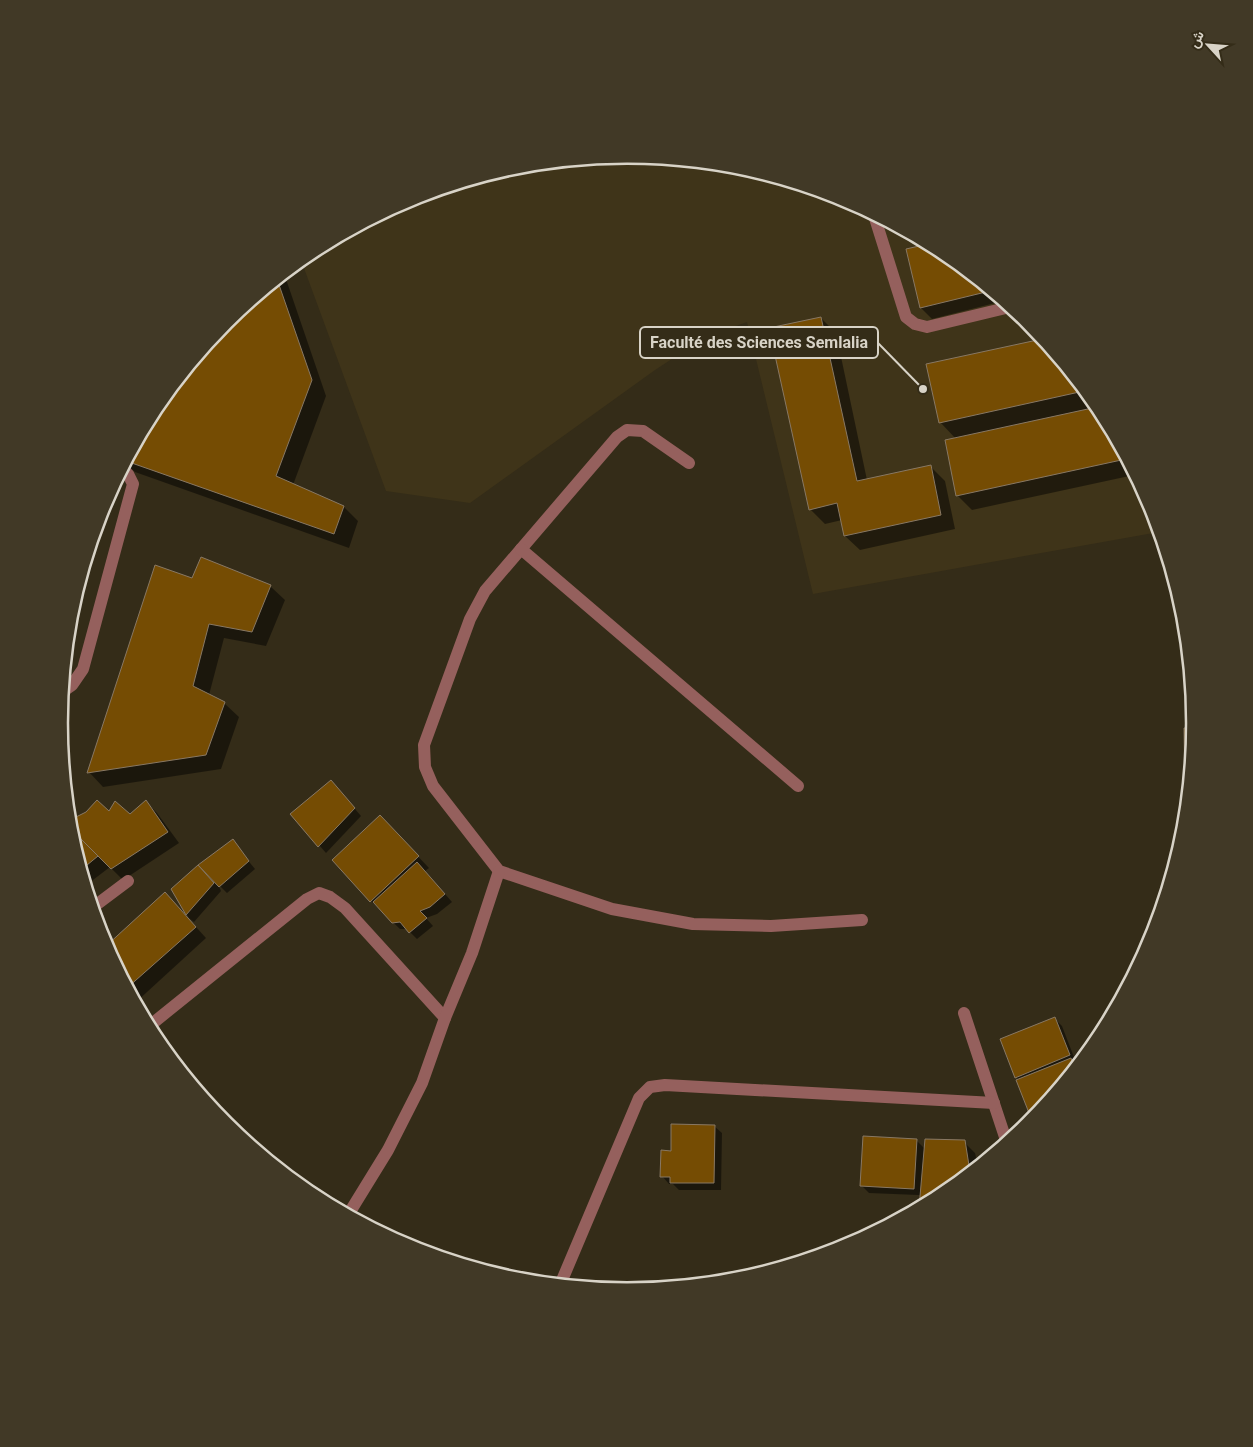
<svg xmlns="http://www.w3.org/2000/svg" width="1253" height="1447" viewBox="0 0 1253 1447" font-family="Georgia,Vazirmatn,serif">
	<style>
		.built { fill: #3f3419 }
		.shadow { fill: #0007 }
		.building { fill: #754c03; stroke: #887864 }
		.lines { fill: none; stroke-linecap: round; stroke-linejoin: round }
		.minor { stroke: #95605d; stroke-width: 12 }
		.rim { fill: none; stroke: #d8d3c7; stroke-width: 2.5 }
		.leader { fill: none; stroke: #d8d3c7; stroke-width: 2 }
		.callout-dot { fill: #d8d3c7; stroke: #342c18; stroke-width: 2 }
		.callout { fill: #342c18; stroke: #d8d3c7; stroke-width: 2 }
		.callout-label { font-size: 16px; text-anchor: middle; font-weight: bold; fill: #d8d3c7 }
	</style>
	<rect width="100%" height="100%" fill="#342c18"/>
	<!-- built -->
	<path class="built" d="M627,156L738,167L844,199L942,252L1028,322L1099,408L1151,506L1159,532L813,594L747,322L707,336L655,370L470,503L386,491L301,260L311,251L409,199L516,167Z"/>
	<!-- shadow -->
	<g class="shadow">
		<path d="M530,165L481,177L516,167Z"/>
		<path d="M930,245L942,252L1003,301L932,319L921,308L907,250Z"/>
		<path d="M281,276L287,282L326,396L293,485L344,507L358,521L349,548L135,472L125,463L155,408L225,322Z"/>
		<path d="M821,318L836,333L867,480L930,466L945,481L955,529L860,550L845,536L842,520L825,524L810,509Z"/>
		<path d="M1043,340L1099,408L1134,475L972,510L958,496L946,441L956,439L940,422Z"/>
		<path d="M193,580L270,586L285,600L266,646L224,638L209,695L224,703L239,717L221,769L103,787L89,772Z"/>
		<path d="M338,789L361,816L326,853L292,814Z"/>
		<path d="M146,802L157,813L179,843L123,880L110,867L85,886L70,834L68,823L129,815Z"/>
		<path d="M391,828L429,868L425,871L452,902L437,914L426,918L433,926L417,939L407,929H400L371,901Z"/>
		<path d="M232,841L255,869L227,893L218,884L221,891L194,922L189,918L172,890L199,866Z"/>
		<path d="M176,905L206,938L135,1003L106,948Z"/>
		<path d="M1055,1019L1062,1026L1077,1065L1034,1118L1019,1080L1016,1077Z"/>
		<path d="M714,1126L722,1133L721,1190H679L673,1184H669L662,1176L672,1152Z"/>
		<path d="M917,1141L925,1149L964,1142L975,1153L978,1166L942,1196L869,1193L861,1185Z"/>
	</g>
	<!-- building -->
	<g class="building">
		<path d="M928,244L942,252L990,291L920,308L906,249Z"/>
		<path d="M277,279L312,380L276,476L344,506L334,534L126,461L155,408L225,322Z"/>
		<path d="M821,317L857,481L931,465L941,515L844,536L837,503L809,510L769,328Z"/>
		<path d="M1042,339L1084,391L939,423L926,364Z"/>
		<path d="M1097,407L1126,459L956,496L945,440Z"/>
		<path d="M201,557L271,585L252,632L209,624L193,686L225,702L206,755L87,773L155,565L192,578Z"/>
		<path d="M1184,728H1194L1188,785H1185Z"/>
		<path d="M331,780L355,808L318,847L290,814Z"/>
		<path d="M97,800L109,811L115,801L130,814L146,800L168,832L111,869L69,827L68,821L86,812Z"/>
		<path d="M380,815L419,856L370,902L332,860Z"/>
		<path d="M69,827L98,856L81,870L70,834Z"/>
		<path d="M233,839L249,861L219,887L198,865Z"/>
		<path d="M417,862L445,894L430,907L420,911L427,918L409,933L400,922L392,923L373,902Z"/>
		<path d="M198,865L214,883L186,915L171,889Z"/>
		<path d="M165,892L196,927L127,988L105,947Z"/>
		<path d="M1055,1017L1070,1055L1015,1078L1000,1039Z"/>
		<path d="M1071,1058L1075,1068L1035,1116L1031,1118L1016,1080Z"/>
		<path d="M671,1124L715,1125L714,1183H670V1177H660L661,1150L671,1151Z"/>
		<path d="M863,1136L917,1139L914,1189L860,1186Z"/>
		<path d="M925,1139L965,1140L970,1172L942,1196L919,1208Z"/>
	</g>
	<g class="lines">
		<!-- minor -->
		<g class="minor">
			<path d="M874,215L906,317L915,324L927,327L1010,307"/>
			<path d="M689,463L643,431L627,430L617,437L485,591L470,619L424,745L425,767L433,786L499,871L612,909L693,924L771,926L862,920"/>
			<path d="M521,549L798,786"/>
			<path d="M62,692L72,685L83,669L133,484L128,474L122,469"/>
			<path d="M92,908L128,881"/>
			<path d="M964,1013L1007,1143"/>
			<path d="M148,1027L307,899L319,893L330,897L345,908L445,1018"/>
			<path d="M348,1215L388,1150L422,1083L445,1018L472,953L499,871"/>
			<path d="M560,1285L639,1098L650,1087L665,1085L994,1103"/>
		</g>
	</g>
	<!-- crop -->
	<path d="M0 0H1253V1447H0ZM68 723a559 559 0 1 1 1118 0a559 559 0 1 1-1118 0Z" fill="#413926" fill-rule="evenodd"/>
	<path class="rim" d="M68 723a559 559 0 1 1 1118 0a559 559 0 1 1-1118 0Z"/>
	<!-- callouts -->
	<path class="leader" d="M923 389L878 343"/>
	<circle class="callout-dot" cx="923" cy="389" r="5"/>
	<rect class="callout" x="640" y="327" width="238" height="31" rx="5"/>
	<g class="callout-label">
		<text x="759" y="348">Faculté des Sciences Semlalia</text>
	</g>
	<!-- north arrow -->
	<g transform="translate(1208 45) rotate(296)" stroke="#342c18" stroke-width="4" paint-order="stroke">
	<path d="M0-4L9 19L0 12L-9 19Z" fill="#d8d3c7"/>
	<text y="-8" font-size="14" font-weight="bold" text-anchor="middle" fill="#d8d3c7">ش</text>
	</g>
</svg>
